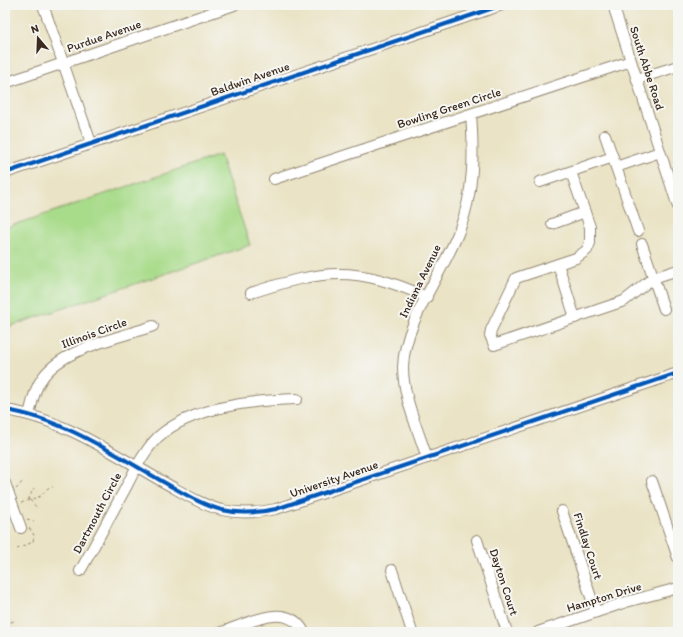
<svg xmlns="http://www.w3.org/2000/svg" width="683" height="637" viewBox="0 0 683 637" font-family="Itim,sans-serif">
	<style>
		.green { fill: #a8db8a; stroke: #728254 }
		.lines { fill: none; stroke-linecap: round; stroke-linejoin: round }
		.minor-casing { stroke: #928672; stroke-width: 12 }
		.path { stroke: #928672; stroke-width: 1; stroke-dasharray: 3 3; stroke-linecap: butt }
		.minor { stroke: #fff; stroke-width: 10 }
		.cycleway-casing { stroke: #f6f6f2; stroke-width: 6 }
		.cycleway { stroke: #0057b8; stroke-width: 4 }
		.labels { text-anchor: middle; dominant-baseline: central; stroke-width: 4; stroke-linejoin: round; paint-order: stroke }
		.street-label { font-size: 12px; fill: #3b2a1e; stroke: #f6f6f2 }
	</style>
	<rect width="100%" height="100%" fill="#f6f6f2"/>
	<filter id="ink" filterUnits="userSpaceOnUse"><feTurbulence type="fractalNoise" baseFrequency=".025" numOctaves="2"/><feDisplacementMap in="SourceGraphic" scale="8" xChannelSelector="R" yChannelSelector="G"/><feConvolveMatrix kernelMatrix="1 2 1 2 8 2 1 2 1" color-interpolation-filters="sRGB"/></filter>
	<filter id="wash" filterUnits="userSpaceOnUse"><feTurbulence type="fractalNoise" baseFrequency=".012" numOctaves="4" result="noise"/><feDisplacementMap in="SourceGraphic" scale="16" xChannelSelector="R" yChannelSelector="G"/><feGaussianBlur stdDeviation="0.9" result="paint"/><feColorMatrix in="noise" values="0 0 0 0 0 0 0 0 0 0 0 0 0 0 0 0 0 1.4 0 .05"/><feComposite in="paint" operator="in"/></filter>
	<g filter="url(#wash)">
		<rect width="100%" height="100%" fill="#eae3c5"/>
		<!-- green -->
		<path class="green" d="M220,155L250,245L5,328V228Z"/>
	</g>
	<g filter="url(#ink)">
		<g class="lines">
			<defs>
				<g id="minor">
					<path d="M43,5L91,143"/>
					<path d="M613,5L678,207"/>
					<path d="M637,79L678,66"/>
					<path d="M5,83L234,5"/>
					<path d="M605,135L638,231"/>
					<path d="M616,167L660,152"/>
					<path d="M571,172L590,227V243L587,250L576,258L516,278L491,330L490,335L494,345L624,301L653,278L678,270"/>
					<path d="M5,173L502,5"/>
					<path d="M274,179L631,61"/>
					<path d="M540,182L613,157"/>
					<path d="M552,224L585,212"/>
					<path d="M642,244L664,309"/>
					<path d="M558,264L575,318"/>
					<path d="M251,293C325,269 354,265 427,297"/>
					<path d="M5,410C62,418 117,456 167,484C185,494 202,505 222,510C240,514 258,513 276,509L678,373"/>
					<path d="M29,415C32,403 34,390 41,380C61,348 119,338 153,326"/>
					<path d="M427,458C418,429 403,398 403,367C404,322 443,273 459,231C474,193 474,154 471,114"/>
					<path d="M652,481L678,558"/>
					<path d="M5,483L21,528"/>
					<path d="M562,511L596,612"/>
					<path d="M477,540L507,632"/>
					<path d="M392,570L412,632"/>
					<path d="M80,571C95,545 109,518 124,491C134,472 143,452 158,437C191,407 254,400 297,399"/>
					<path d="M222,632C247,624 287,600 304,632"/>
					<path d="M538,632L626,602L678,588"/>
				</g>
			</defs>
			<!-- minor casing -->
			<use href="#minor" class="minor-casing"/>
			<!-- path -->
			<g class="path">
				<path d="M16,489L23,481"/>
				<path d="M28,500L34,488"/>
				<path d="M30,500L38,509"/>
				<path d="M21,503L41,496L48,488L53,487"/>
				<path d="M27,519L34,521"/>
				<path d="M17,549L33,542L34,535L29,528"/>
				<path d="M5,611L7,610"/>
				<path d="M7,623L17,631L24,630"/>
				<path d="M5,624L14,621"/>
			</g>
			<!-- minor -->
			<use href="#minor" class="minor"/>
			<defs>
				<g id="cycleway">
					<path d="M5,173L502,5"/>
					<path d="M5,410C62,418 117,456 167,484C185,494 202,505 222,510C240,514 258,513 276,509L678,373"/>
				</g>
			</defs>
			<!-- cycleway casing -->
			<use href="#cycleway" class="cycleway-casing"/>
			<!-- cycleway -->
			<use href="#cycleway" class="cycleway"/>
		</g>
	</g>
	<g class="labels">
		<!-- street labels -->
		<g class="street-label">
			<text transform="translate(104 36) rotate(-19)">Purdue Avenue</text>
			<text transform="translate(647 68) rotate(72)">South Abbe Road</text>
			<text transform="translate(250 79) rotate(-19)">Baldwin Avenue</text>
			<text transform="translate(449 108) rotate(-18)">Bowling Green Circle</text>
			<text transform="translate(420 281) rotate(-64)">Indiana Avenue</text>
			<text transform="translate(94 333) rotate(-20)">Illinois Circle</text>
			<text transform="translate(334 479) rotate(-19)">University Avenue</text>
			<text transform="translate(97 513) rotate(-62)">Dartmouth Circle</text>
			<text transform="translate(588 546) rotate(72)">Findlay Court</text>
			<text transform="translate(504 582) rotate(72)">Dayton Court</text>
			<text transform="translate(604 597) rotate(-17)">Hampton Drive</text>
		</g>
	</g>
	<!-- margin -->
	<rect width="683" height="637" fill="none" stroke="#f6f6f2" stroke-width="20"/>
	<!-- north arrow -->
	<g transform="translate(38 38) rotate(341)" stroke="#f6f6f2" stroke-width="3" paint-order="stroke">
	<path d="M0-3L7 15L0 10L-7 15Z" fill="#3b2a1e"/>
	<text y="-6" font-size="11" font-weight="bold" text-anchor="middle" fill="#3b2a1e">N</text>
	</g>
</svg>
